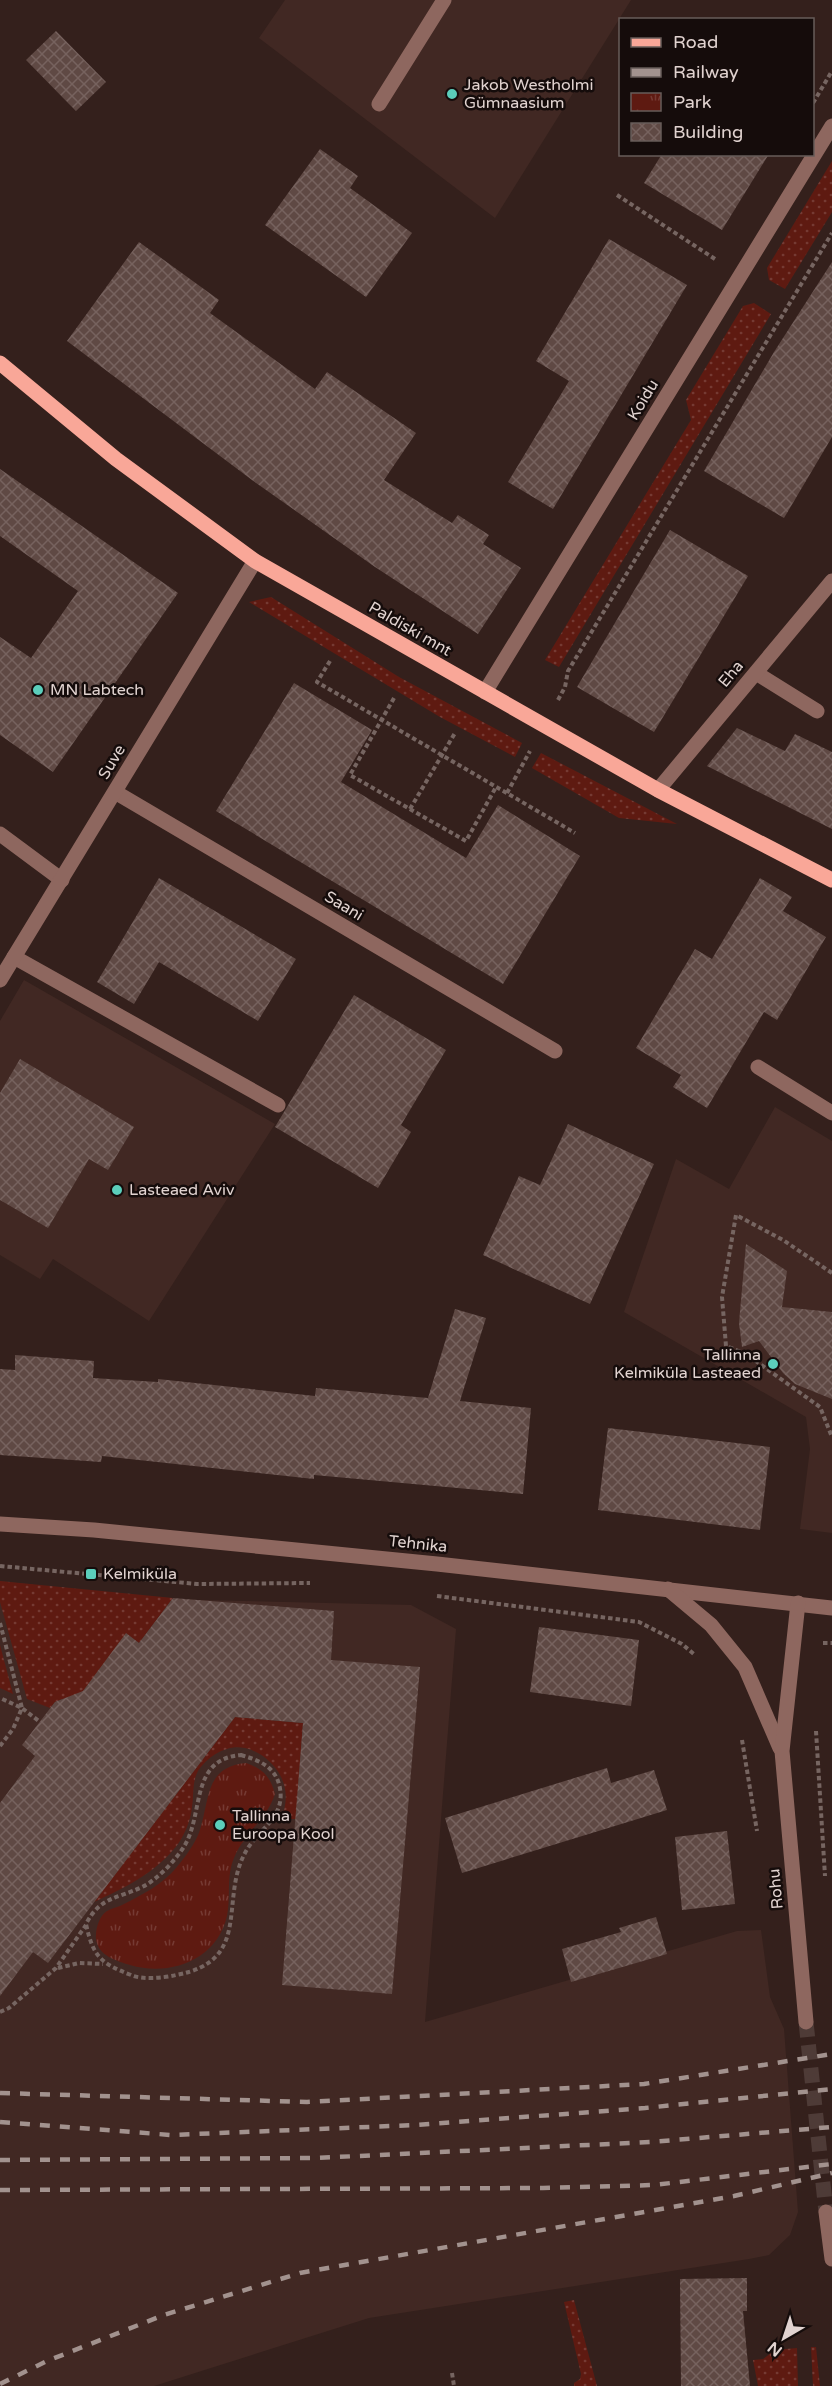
<svg xmlns="http://www.w3.org/2000/svg" width="832" height="2386" viewBox="0 0 832 2386" font-family="'Varela Round',sans-serif">
	<style>
		.built { fill: #412823 }
		.grass { fill: url(#grass-dots) }
		.park { fill: url(#park-tufts) }
		.building { fill: url(#building-cross-hatch) }
		.lines { fill: none; stroke-linecap: round; stroke-linejoin: round }
		.minor-tunnel { stroke: #4e3b37; stroke-width: 15; stroke-dasharray: 15 8; stroke-linecap: butt }
		.path { stroke: #766561; stroke-width: 4; stroke-dasharray: 4.5 3; stroke-linecap: butt }
		.minor { stroke: #8e675f; stroke-width: 15 }
		.major { stroke: #f9a798; stroke-width: 15 }
		.rail { stroke: #a2928e; stroke-width: 4.5; stroke-dasharray: 10 10; stroke-linecap: butt }
		.poi-dot { fill: #5bcebb; stroke: #150c0b; stroke-width: 2 }
		.labels { text-anchor: middle; dominant-baseline: central; stroke-width: 5; stroke-linejoin: round; paint-order: stroke }
		.poi-label { font-size: 16px; fill: #e1d3d0; stroke: #150c0b; text-anchor: start }
		.street-label { font-size: 16px; fill: #e1d3d0; stroke: #150c0b }
	</style>
	<defs>
		<pattern id="grass-dots" width="8" height="8" patternUnits="userSpaceOnUse" patternTransform="scale(1.5)"><rect width="8" height="8" fill="#5e1a11"/><path d="M2 2h.1M6 6h.1" fill="none" stroke="#753a33" stroke-width="1.8" stroke-linecap="round"/></pattern>
		<pattern id="park-tufts" width="24" height="20" patternUnits="userSpaceOnUse" patternTransform="scale(1.5)"><rect width="24" height="20" fill="#5e1a11"/><path d="M3 7l-1-3M5 7V3M7 7l1-3M15 17l-1-3M17 17v-4M19 17l1-3" fill="none" stroke="#753a33"/></pattern>
		<pattern id="building-cross-hatch" width="8" height="8" patternUnits="userSpaceOnUse" patternTransform="scale(1.5)"><rect width="8" height="8" fill="#5f4944"/><path d="M0 0l8 8M0 8l8-8" fill="none" stroke="#76625e"/></pattern>
	</defs>
	<rect width="100%" height="100%" fill="#34201c"/>
	<!-- built -->
	<g class="built">
		<path d="M285,0H631L495,218L259,38Z"/>
		<path d="M24,980L275,1124L149,1321L53,1259L40,1279L0,1255V1021Z"/>
		<path d="M775,1107L832,1141V1533L800,1529L810,1449L806,1417L624,1312L676,1159L729,1189Z"/>
		<path d="M0,1581L156,1599L411,1605L456,1629L425,2022L737,1931L761,1930L770,1997L784,2029L798,2212L790,2235L769,2255L749,2259L369,2318L154,2386H0Z"/>
	</g>
	<!-- grass -->
	<g class="grass">
		<path d="M832,161V212L785,289L769,280L767,268Z"/>
		<path d="M754,303L771,314L559,667L545,660L691,420L686,400L743,306Z"/>
		<path d="M271,597L399,677L522,743L515,757L440,717L249,602Z"/>
		<path d="M541,753L677,824L619,818L532,768Z"/>
		<path d="M0,1581L173,1598L139,1643L126,1634L72,1706L62,1699L55,1702L50,1708L27,1699L0,1602Z"/>
		<path d="M0,1645L13,1694L0,1688Z"/>
		<path d="M235,1717L303,1723L296,1819H281C287,1805 288,1789 280,1775C273,1762 259,1751 245,1748C227,1744 208,1756 198,1771C192,1782 194,1795 192,1807C191,1821 183,1839 174,1849C152,1875 124,1888 94,1902Z"/>
		<path d="M574,2300L597,2386H574V2383L580,2379L581,2374L564,2302Z"/>
		<path d="M811,2347H816L820,2386H813Z"/>
		<path d="M797,2348L798,2386H758L753,2360L763,2359L775,2350Z"/>
	</g>
	<!-- park -->
	<path class="park" d="M246,1763C263,1769 270,1776 275,1794C267,1819 244,1833 234,1858C226,1876 231,1898 227,1916C217,1960 170,1977 130,1965C117,1961 98,1956 96,1939C95,1930 99,1916 107,1911C112,1908 119,1907 124,1904C142,1895 163,1884 176,1868C186,1856 195,1844 200,1830C210,1798 205,1767 246,1763Z"/>
	<!-- building -->
	<g class="building">
		<path d="M56,31L106,82L76,111L26,60Z"/>
		<path d="M320,149L358,176L350,188L412,233L366,297L265,225Z"/>
		<path d="M662,154H769L722,230L644,183Z"/>
		<path d="M609,239L687,285L553,509L508,482L569,381L536,361Z"/>
		<path d="M139,242L219,300L210,313L315,389L327,372L416,433L384,480L452,523L458,515L489,535L483,544L521,568L478,634L375,567L252,480L67,341Z"/>
		<path d="M832,262V437L784,518L704,471L774,352Z"/>
		<path d="M0,469L178,593L53,772L0,735V637L31,658L78,591L0,536Z"/>
		<path d="M670,530L748,576L654,732L577,687Z"/>
		<path d="M294,683L372,730L341,782L466,858L498,805L580,856L503,984L216,811Z"/>
		<path d="M737,728L785,751L795,734L832,752V829L707,766Z"/>
		<path d="M159,878L296,959L258,1021L159,962L134,1004L97,982Z"/>
		<path d="M760,878L792,897L783,911L826,937L777,1020L764,1012L707,1108L673,1087L681,1075L636,1048L695,949L712,959Z"/>
		<path d="M354,995L446,1050L401,1125L411,1132L378,1188L275,1127Z"/>
		<path d="M20,1059L134,1127L108,1170L89,1159L48,1228L0,1200V1093Z"/>
		<path d="M568,1124L654,1164L590,1304L483,1255L519,1176L540,1185Z"/>
		<path d="M746,1244L787,1271L782,1307L832,1312V1399L795,1384L783,1373L759,1341L742,1347L739,1323Z"/>
		<path d="M455,1309L486,1318L460,1401L531,1408L523,1494L314,1475V1479L102,1456L101,1462L0,1455V1369L15,1370V1355L94,1361L93,1378L158,1382V1379L315,1396L316,1388L428,1398Z"/>
		<path d="M608,1428L770,1447L760,1530L598,1510Z"/>
		<path d="M173,1598L334,1611L331,1660L420,1667L392,1994L282,1985L303,1723L235,1717L48,1963L33,1952L0,1996V1803L35,1756L22,1745L55,1702L83,1691L126,1633L139,1643Z"/>
		<path d="M539,1627L639,1640L631,1706L530,1692Z"/>
		<path d="M607,1768L611,1783L654,1770L667,1810L462,1873L445,1818Z"/>
		<path d="M727,1831L735,1904L682,1910L675,1837Z"/>
		<path d="M656,1917L667,1954L571,1982L562,1949L621,1932L619,1928Z"/>
		<path d="M747,2278V2311H743L750,2386H681L680,2279Z"/>
	</g>
	<g class="lines">
		<!-- minor-tunnel -->
		<path class="minor-tunnel" d="M806,2022L826,2212"/>
		<!-- path -->
		<g class="path">
			<path d="M813,103L832,71"/>
			<path d="M617,195L715,259"/>
			<path d="M330,661L317,682L575,833"/>
			<path d="M394,698L350,775L466,841L496,787"/>
			<path d="M558,700L565,687L568,671L832,233"/>
			<path d="M507,793L530,751"/>
			<path d="M410,809L455,733"/>
			<path d="M832,1273L783,1240L736,1215L722,1297L726,1346L746,1354L820,1407L832,1437"/>
			<path d="M0,1566L197,1584L310,1583"/>
			<path d="M437,1596L639,1622L682,1644L695,1655"/>
			<path d="M0,1623L22,1708L0,1698"/>
			<path d="M823,1643H832"/>
			<path d="M816,1731L825,1876"/>
			<path d="M742,1740L757,1831"/>
			<path d="M0,1746L13,1729L22,1708L40,1722"/>
			<path d="M241,1755C258,1760 274,1766 279,1784C288,1817 258,1828 245,1853C219,1901 253,1961 176,1975C163,1978 142,1980 131,1975C100,1963 93,1956 86,1924C100,1897 116,1899 142,1887C157,1880 176,1860 185,1845C204,1812 190,1759 241,1755Z"/>
			<path d="M58,1968L79,1963L103,1964"/>
			<path d="M0,2012L9,2008L56,1968L86,1925"/>
			<path d="M452,2373L454,2386"/>
		</g>
		<!-- minor -->
		<g class="minor">
			<path d="M379,104L444,0"/>
			<path d="M756,673L817,711"/>
			<path d="M485,692L832,126"/>
			<path d="M658,790L832,581"/>
			<path d="M115,792L555,1051"/>
			<path d="M0,834L62,880"/>
			<path d="M14,957L278,1105"/>
			<path d="M0,980L255,561"/>
			<path d="M758,1067L832,1113"/>
			<path d="M0,1524L94,1530L437,1564L832,1608"/>
			<path d="M668,1589L711,1625L745,1667L780,1748"/>
			<path d="M798,1603L782,1751L806,2022"/>
			<path d="M826,2212L832,2259"/>
		</g>
		<!-- major -->
		<path class="major" d="M0,363L116,459L255,561L658,790L832,880"/>
		<!-- rail -->
		<g class="rail">
			<path d="M0,2093L307,2102L644,2084L832,2054"/>
			<path d="M0,2122L171,2135L416,2125L645,2108L832,2089"/>
			<path d="M0,2160L316,2158L650,2142L832,2127"/>
			<path d="M0,2190L543,2188L654,2185L832,2164"/>
			<path d="M0,2384L47,2361L164,2315L300,2273L734,2196L832,2173"/>
		</g>
	</g>
	<!-- markers -->
	<g class="poi-dot">
		<circle cx="452" cy="94" r="6"/>
		<circle cx="38" cy="690" r="6"/>
		<circle cx="117" cy="1190" r="6"/>
		<circle cx="773" cy="1364" r="6"/>
		<rect x="85" y="1568" width="12" height="12" rx="3"/>
		<circle cx="220" cy="1825" r="6"/>
	</g>
	<g class="labels">
		<!-- poi labels -->
		<g class="poi-label">
			<text x="464" y="85">Jakob Westholmi<tspan x="464" dy="18">Gümnaasium</tspan></text>
			<text x="50" y="690">MN Labtech</text>
			<text x="129" y="1190">Lasteaed Aviv</text>
			<text x="761" y="1355" text-anchor="end">Tallinna<tspan x="761" dy="18">Kelmiküla Lasteaed</tspan></text>
			<text x="103" y="1574">Kelmiküla</text>
			<text x="232" y="1816">Tallinna<tspan x="232" dy="18">Euroopa Kool</tspan></text>
		</g>
		<!-- street labels -->
		<g class="street-label">
			<text transform="translate(643 400) rotate(-59)">Koidu</text>
			<text transform="translate(410 629) rotate(30)">Paldiski mnt</text>
			<text transform="translate(731 674) rotate(-50)">Eha</text>
			<text transform="translate(112 762) rotate(-59)">Suve</text>
			<text transform="translate(344 906) rotate(31)">Saani</text>
			<text transform="translate(418 1544) rotate(6)">Tehnika</text>
			<text transform="translate(776 1889) rotate(-95)">Rohu</text>
		</g>
	</g>
	<!-- legend -->
	<rect x="619" y="18" width="195" height="138" fill="#150c0b" stroke="#675c5a" stroke-width="1.5"/>
	<rect x="631" y="38" width="30" height="9" fill="#f9a798" stroke="#675c5a" stroke-width="1.5"/>
	<text x="673" y="48" font-size="18" fill="#e1d3d0">Road</text>
	<rect x="631" y="68" width="30" height="9" fill="#a2928e" stroke="#675c5a" stroke-width="1.5"/>
	<text x="673" y="78" font-size="18" fill="#e1d3d0">Railway</text>
	<rect x="631" y="93" width="30" height="18" fill="url(#park-tufts)" stroke="#675c5a" stroke-width="1.5"/>
	<text x="673" y="108" font-size="18" fill="#e1d3d0">Park</text>
	<rect x="631" y="123" width="30" height="18" fill="url(#building-cross-hatch)" stroke="#675c5a" stroke-width="1.5"/>
	<text x="673" y="138" font-size="18" fill="#e1d3d0">Building</text>
	<!-- north arrow -->
	<g transform="translate(784 2338) rotate(219)" stroke="#150c0b" stroke-width="4.5" paint-order="stroke">
	<path d="M0-4.5L10 22L0 15L-10 22Z" fill="#e1d3d0"/>
	<text y="-9" font-size="16" font-weight="bold" text-anchor="middle" fill="#e1d3d0">N</text>
	</g>
</svg>
